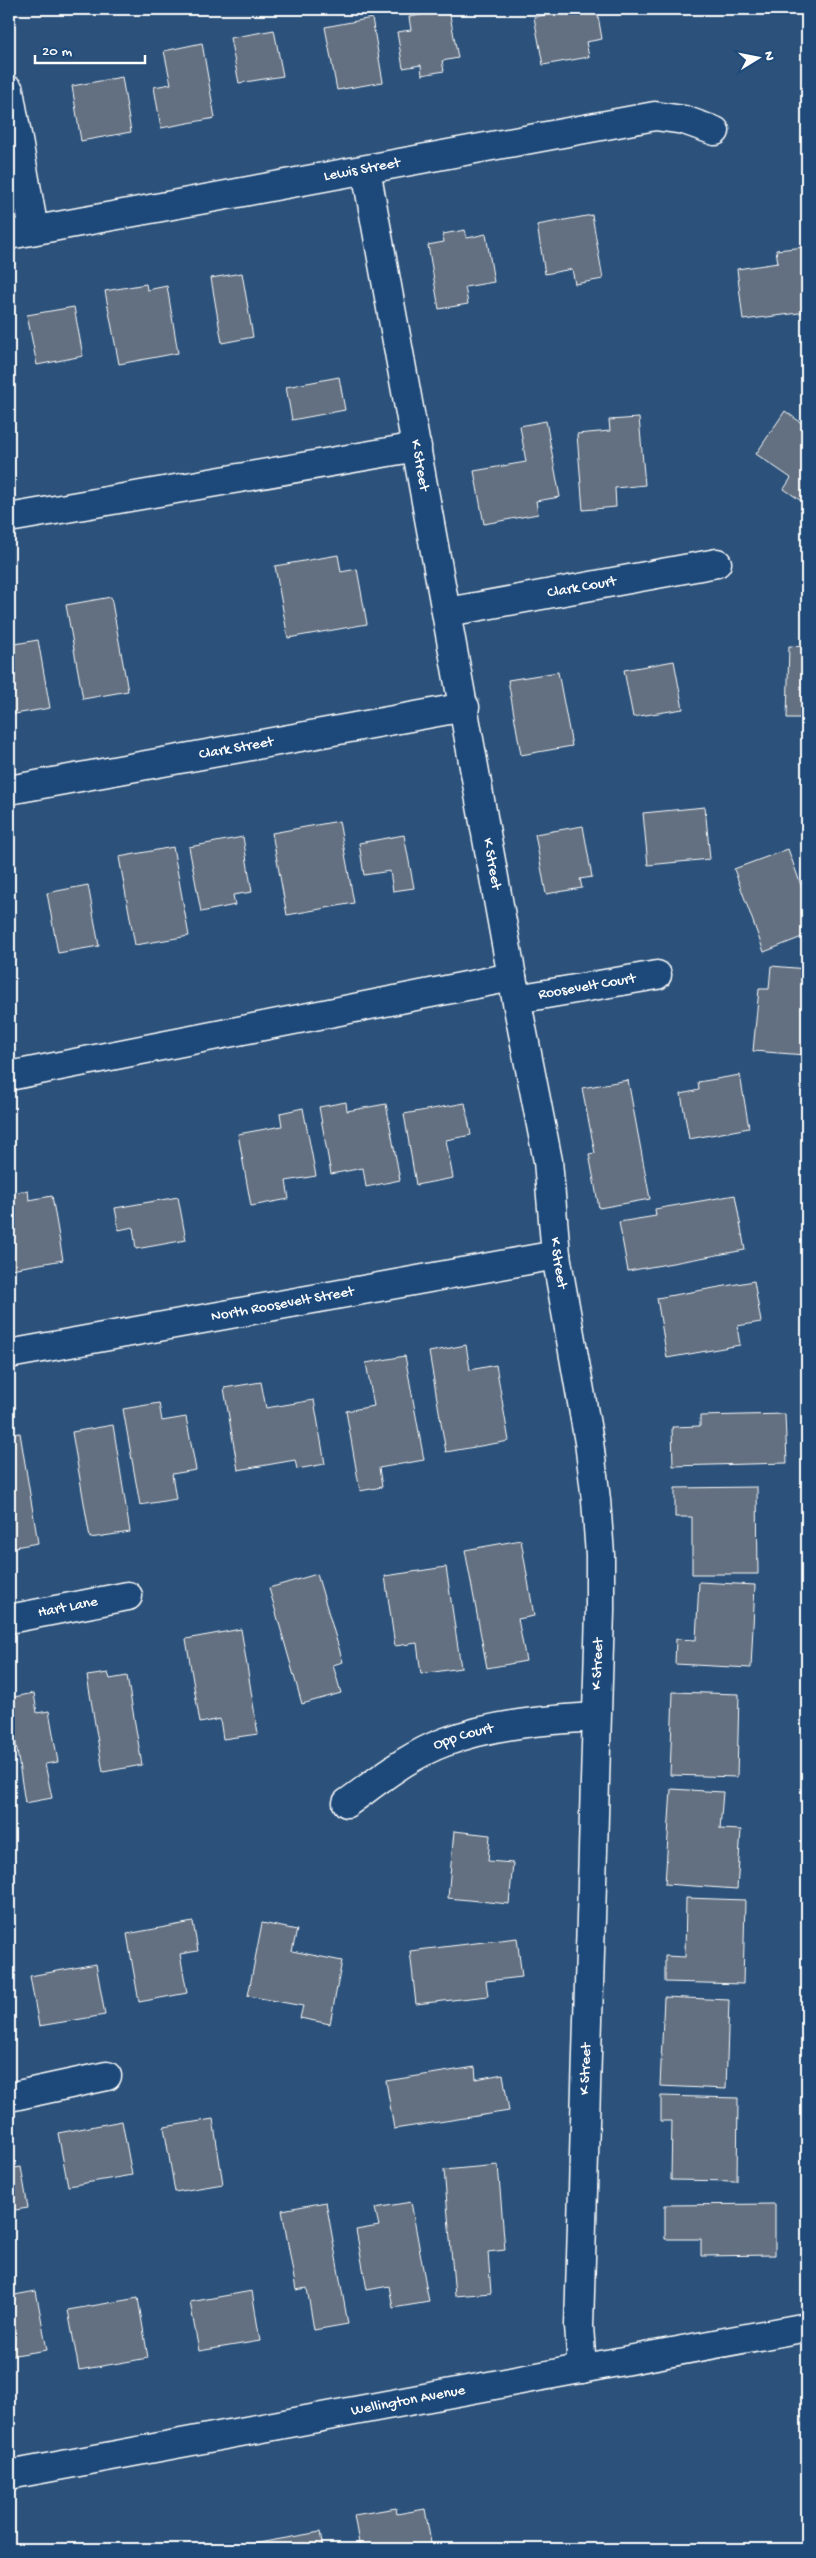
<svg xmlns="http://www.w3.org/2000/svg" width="816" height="2558" viewBox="0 0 816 2558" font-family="'Gochi Hand',sans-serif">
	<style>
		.building { fill: #627081; stroke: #fff }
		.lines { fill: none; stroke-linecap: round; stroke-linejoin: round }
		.minor-casing { stroke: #fff; stroke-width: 31 }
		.minor { stroke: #1f4a7a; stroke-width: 28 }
		.labels { text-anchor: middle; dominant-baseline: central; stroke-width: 5; stroke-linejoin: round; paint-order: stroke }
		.street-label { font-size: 15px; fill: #fff; stroke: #1f4a7a }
	</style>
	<rect width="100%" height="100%" fill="#2c527b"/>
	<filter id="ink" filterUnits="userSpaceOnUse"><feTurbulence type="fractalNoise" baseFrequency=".02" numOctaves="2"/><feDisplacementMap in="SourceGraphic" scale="10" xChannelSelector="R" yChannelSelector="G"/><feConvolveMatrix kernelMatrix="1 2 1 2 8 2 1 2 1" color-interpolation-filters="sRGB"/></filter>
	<g filter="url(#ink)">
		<!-- building -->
		<g class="building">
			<path d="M580,9L581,13L597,10L602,39L586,42L589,57L543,65L534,17Z"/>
			<path d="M449,10L458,58L442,61L444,71L422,75L421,65L403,68L397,32L411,30L409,17Z"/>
			<path d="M372,18L383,82L337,90L325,27Z"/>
			<path d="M274,30L283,76L239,83L230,38Z"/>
			<path d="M202,43L215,118L161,128L154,87L171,84L164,51Z"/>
			<path d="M122,77L131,132L81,141L72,86Z"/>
			<path d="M592,215L603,279L575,284L572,269L545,274L537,225Z"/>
			<path d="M465,230L467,238L486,234L494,282L465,287L468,304L439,309L428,245L444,242L443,234Z"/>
			<path d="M806,247L807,312L743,320L737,269L778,263L776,250Z"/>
			<path d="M242,273L253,337L222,343L211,278Z"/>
			<path d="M146,284L147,290L167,286L178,353L119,364L105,291Z"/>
			<path d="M74,307L83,356L37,365L27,315Z"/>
			<path d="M339,377L345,410L292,420L286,387Z"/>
			<path d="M785,411L807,427V505L784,489L791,478L756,454Z"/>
			<path d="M639,418L645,485L615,488L616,507L583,510L577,434L610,431L609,420Z"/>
			<path d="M546,421L560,497L536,501L538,514L484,524L474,471L526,462L520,426Z"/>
			<path d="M338,555L341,572L357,569L367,624L288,638L275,566Z"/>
			<path d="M111,597L128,691L83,699L66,605Z"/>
			<path d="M38,640L50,708L9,715V645Z"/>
			<path d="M789,646L807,647V718H787Z"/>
			<path d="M674,661L683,709L633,717L624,670Z"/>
			<path d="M558,672L572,746L521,755L508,680Z"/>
			<path d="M705,807L710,859L648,865L643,813Z"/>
			<path d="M339,821L354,903L287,915L272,833Z"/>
			<path d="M583,826L592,877L580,879L582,888L546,894L535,834Z"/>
			<path d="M404,835L414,888L393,891L390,871L364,875L359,843Z"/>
			<path d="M243,837L252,892L233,895L235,905L201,912L189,847Z"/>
			<path d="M173,847L189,936L135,945L119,857Z"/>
			<path d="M788,849L807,902V935L764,952L734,869Z"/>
			<path d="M88,885L99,946L58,953L47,893Z"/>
			<path d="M771,966L807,969L805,1055L753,1051L759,989H769Z"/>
			<path d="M740,1075L749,1128L689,1139L681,1094L699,1090L698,1082Z"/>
			<path d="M628,1080L650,1199L599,1208L589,1154L595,1153L582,1088Z"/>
			<path d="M346,1102L347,1111L386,1104L400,1180L366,1187L363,1168L331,1174L319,1107Z"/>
			<path d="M465,1103L471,1135L446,1140L453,1178L416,1185L404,1114Z"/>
			<path d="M303,1108L316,1176L286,1181L289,1199L251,1206L238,1134L282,1126L280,1113Z"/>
			<path d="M28,1190L29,1200L52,1196L63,1260L11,1269L9,1194Z"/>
			<path d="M735,1195L745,1250L628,1271L619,1222L656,1216L655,1209Z"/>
			<path d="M178,1197L186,1240L136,1249L133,1227L119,1230L115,1208Z"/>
			<path d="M754,1281L761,1322L737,1326L740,1345L667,1358L657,1298Z"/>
			<path d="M466,1345L470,1370L496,1365L509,1441L446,1452L429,1352Z"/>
			<path d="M405,1356L424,1460L379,1468L382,1487L360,1491L346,1411L374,1406L366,1363Z"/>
			<path d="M261,1382L266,1408L314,1400L325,1464L297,1469L295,1460L238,1470L224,1388Z"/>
			<path d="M159,1403L162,1421L186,1417L196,1470L172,1474L176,1499L140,1505L123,1409Z"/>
			<path d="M785,1414L787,1463L673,1466L672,1427L700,1426V1416Z"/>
			<path d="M113,1425L130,1532L90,1538L72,1432Z"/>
			<path d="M20,1433L38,1543L9,1548V1434Z"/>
			<path d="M757,1487L758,1574H692V1517H675V1488Z"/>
			<path d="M521,1540L534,1616L518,1619L526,1661L487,1668L465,1550Z"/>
			<path d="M446,1567L461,1668L421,1674L417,1643L395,1646L385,1576Z"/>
			<path d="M317,1574L343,1662L333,1665L341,1693L302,1704L269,1588Z"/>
			<path d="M699,1582L755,1585L751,1668L675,1664L676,1639L696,1640Z"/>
			<path d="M241,1629L258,1734L223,1739L220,1719L200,1723L186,1639Z"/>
			<path d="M108,1673L110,1679L127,1676L142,1765L103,1772L87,1676Z"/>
			<path d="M673,1692L739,1694L737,1777L670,1775Z"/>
			<path d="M34,1693L37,1713L49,1711L58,1762L45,1764L52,1798L25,1803L9,1698Z"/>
			<path d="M671,1789L723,1792L720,1829L741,1830L737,1889L665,1884Z"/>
			<path d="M454,1831L490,1835L488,1861L513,1863L509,1904L448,1898Z"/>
			<path d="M686,1898L745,1900L743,1984L665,1982V1956L685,1957Z"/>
			<path d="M193,1922L198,1951L180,1954L187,1993L139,2002L127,1934Z"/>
			<path d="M262,1923L297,1930L292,1951L342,1961L330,2024L300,2018L303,2006L248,1996Z"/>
			<path d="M517,1938L522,1977L486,1981L488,1996L416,2004L410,1951Z"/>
			<path d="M96,1964L105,2015L39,2026L30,1976Z"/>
			<path d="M664,1997L729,2000L726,2089L660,2086Z"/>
			<path d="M475,2067L476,2079L503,2074L509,2111L394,2129L386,2081Z"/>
			<path d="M661,2096L738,2098L737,2181L671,2180L672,2121H661Z"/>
			<path d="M213,2119L223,2184L175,2192L164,2127Z"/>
			<path d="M122,2121L132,2175L68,2186L58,2133Z"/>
			<path d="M498,2165L505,2250L488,2252L491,2293L455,2296L444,2170Z"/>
			<path d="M21,2167L28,2208L9,2211V2169Z"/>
			<path d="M326,2202L348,2324L314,2330L307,2288L296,2290L282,2210Z"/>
			<path d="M411,2202L429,2302L393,2308L389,2286L367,2290L356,2230L379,2226L375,2208Z"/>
			<path d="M775,2204V2255L701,2256V2239H665V2205Z"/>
			<path d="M36,2291L47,2350L9,2356V2296Z"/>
			<path d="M252,2291L260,2341L199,2351L190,2302Z"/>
			<path d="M138,2298L148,2358L79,2370L68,2310Z"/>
			<path d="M396,2508L397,2514L425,2509L432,2549H360L354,2515Z"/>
			<path d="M320,2532L323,2549H225Z"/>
			<rect x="616" y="2547" width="74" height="2"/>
		</g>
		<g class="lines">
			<defs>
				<g id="minor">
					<path d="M9,90L34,230"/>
					<path id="s1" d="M366,170L512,977L548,1161L556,1255L589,1442L596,1500L600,1555V1611L579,2326L582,2369"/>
					<path id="s2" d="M9,235L655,116L684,120L715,131"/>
					<path d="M9,518L417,447"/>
					<path id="s3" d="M448,612L717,563"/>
					<path id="s4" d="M9,790L465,707"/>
					<path id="s5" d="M517,999L657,975"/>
					<path d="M9,1076L512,977"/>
					<path id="s6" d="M9,1354L556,1255"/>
					<path id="s7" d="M9,1619L128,1596"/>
					<path id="s8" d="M347,1803C378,1781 409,1755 445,1742C494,1724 545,1720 596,1717"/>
					<path d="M9,2097L107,2076"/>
					<path id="s9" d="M9,2475L807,2327"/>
				</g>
			</defs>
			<!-- minor casing -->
			<use href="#minor" class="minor-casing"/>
			<!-- minor -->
			<use href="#minor" class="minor"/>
		</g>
	</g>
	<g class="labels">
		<!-- street labels -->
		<g class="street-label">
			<text stroke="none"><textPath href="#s2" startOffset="359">Lewis Street</textPath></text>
			<text stroke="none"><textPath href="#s1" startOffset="300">K Street</textPath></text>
			<text stroke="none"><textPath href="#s3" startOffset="136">Clark Court</textPath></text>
			<text stroke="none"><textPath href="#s4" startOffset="231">Clark Street</textPath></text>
			<text stroke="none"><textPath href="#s1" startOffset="705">K Street</textPath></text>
			<text stroke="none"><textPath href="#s5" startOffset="71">Roosevelt Court</textPath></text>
			<text stroke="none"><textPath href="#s1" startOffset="1110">K Street</textPath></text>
			<text stroke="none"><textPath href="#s6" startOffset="278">North Roosevelt Street</textPath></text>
			<text stroke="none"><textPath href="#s7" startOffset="60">Hart Lane</textPath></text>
			<text transform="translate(598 1664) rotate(-88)">K Street</text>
			<text stroke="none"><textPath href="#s8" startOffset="135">Opp Court</textPath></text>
			<text transform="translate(586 2069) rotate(-88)">K Street</text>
			<text stroke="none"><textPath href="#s9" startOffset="406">Wellington Avenue</textPath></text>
		</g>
	</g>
	<!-- margin -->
	<rect width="816" height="2558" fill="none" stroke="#1f4a7a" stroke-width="30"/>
	<rect x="15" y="15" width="786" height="2528" fill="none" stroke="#fff" stroke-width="2" filter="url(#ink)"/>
	<!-- north arrow -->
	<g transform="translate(758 58) rotate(80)" stroke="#1f4a7a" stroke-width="4" paint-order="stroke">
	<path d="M0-4L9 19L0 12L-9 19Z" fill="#ffffff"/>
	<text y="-8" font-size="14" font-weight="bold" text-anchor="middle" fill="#ffffff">N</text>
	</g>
	<!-- scale -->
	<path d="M35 55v8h110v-8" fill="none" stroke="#ffffff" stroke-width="2.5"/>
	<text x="42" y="55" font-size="15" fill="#ffffff" stroke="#1f4a7a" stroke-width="4" paint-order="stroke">20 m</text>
</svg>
